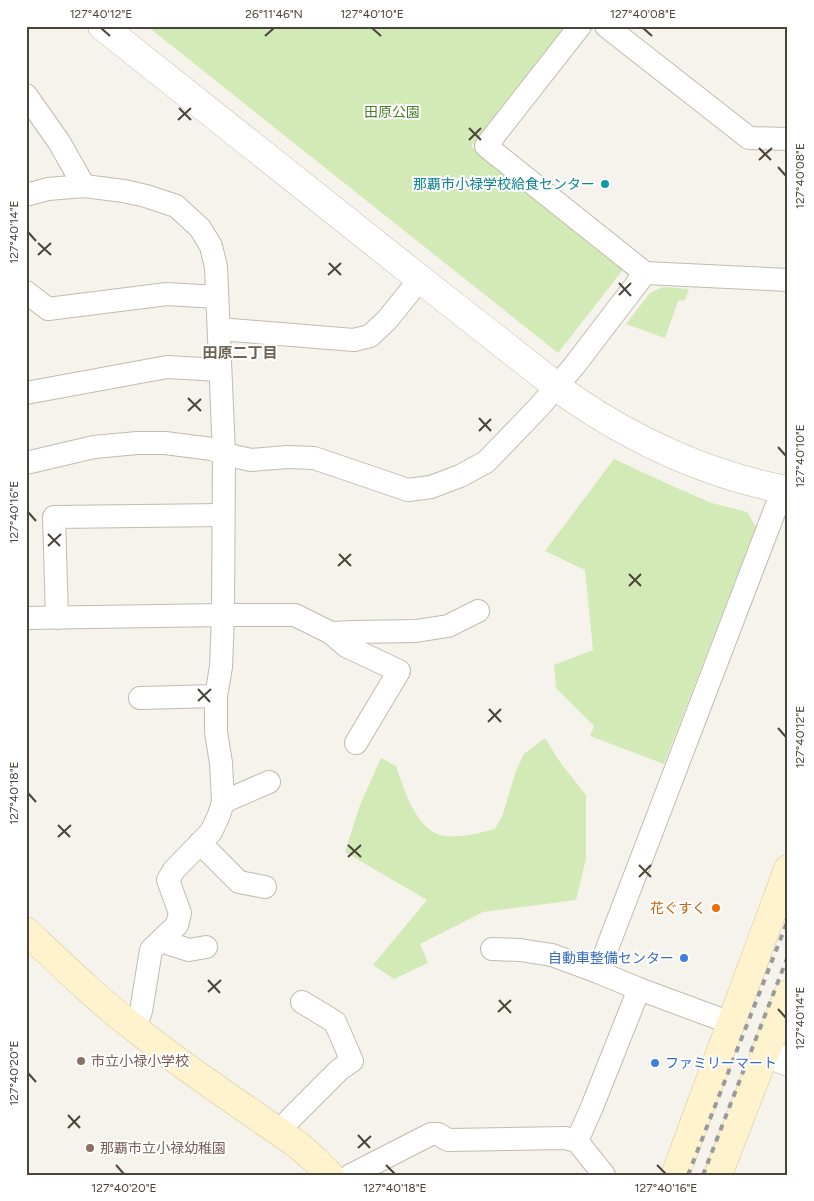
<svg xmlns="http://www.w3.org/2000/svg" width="814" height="1201" viewBox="0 0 814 1201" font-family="Figtree,'Noto Sans JP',sans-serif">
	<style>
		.green { fill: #d2eab5 }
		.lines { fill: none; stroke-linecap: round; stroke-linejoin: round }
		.minor-casing { stroke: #c2bbae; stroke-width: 24 }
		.tertiary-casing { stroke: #c2bbae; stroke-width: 29 }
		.secondary-casing { stroke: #d6c79b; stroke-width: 29 }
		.minor { stroke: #fff; stroke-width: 22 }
		.tertiary { stroke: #fff; stroke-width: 28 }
		.secondary { stroke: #fff3cd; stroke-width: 28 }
		.rail { stroke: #9a9a9a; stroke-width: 4; stroke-dasharray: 6 6; stroke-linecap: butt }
		.ticks { fill: none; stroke: #4b4439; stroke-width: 2 }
		.culture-dot { fill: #0f9aa8; stroke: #fff; stroke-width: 2 }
		.food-dot { fill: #e8710a; stroke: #fff; stroke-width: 2 }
		.shop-dot { fill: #3f7fe0; stroke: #fff; stroke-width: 2 }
		.education-dot { fill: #8d6e63; stroke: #fff; stroke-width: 2 }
		.labels { text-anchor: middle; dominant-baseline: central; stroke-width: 4; stroke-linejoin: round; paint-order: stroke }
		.park-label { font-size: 14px; fill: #4a7f2a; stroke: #fff }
		.culture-label { font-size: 14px; fill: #0d838f; stroke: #fff; text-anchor: end }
		.food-label { font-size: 14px; fill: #c56008; stroke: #fff; text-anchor: end }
		.shop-label { font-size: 14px; fill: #366cbe; stroke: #fff; text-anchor: end }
		.education-label { font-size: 14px; fill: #785e54; stroke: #fff; text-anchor: start }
		.neighbourhood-label { font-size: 15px; font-weight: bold; fill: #6e6250; stroke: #fff }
		.neatline { fill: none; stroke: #4b4439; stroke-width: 2 }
		.ticks-label { font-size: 12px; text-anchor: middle; fill: #4b4439 }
	</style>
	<rect width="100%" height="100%" fill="#f6f3ec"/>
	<!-- green -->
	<g class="green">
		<path d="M147,26H565L471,146L625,267L558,353Z"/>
		<path d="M663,287L689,289L685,300L678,301L665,338L626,324L650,293Z"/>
		<path d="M614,459L677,488L712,503L747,512L756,527L664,764L590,736L594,726L556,688L554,665L593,650L585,570L545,551Z"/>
		<path d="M545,738L560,762L586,795V859L576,900L483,912L420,944L428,963L394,979L373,965L427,900L345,852L360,805L381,758L396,766C404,789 417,833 445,836C460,838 481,833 495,829L503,814L516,771L524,754Z"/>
	</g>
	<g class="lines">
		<defs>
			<g id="minor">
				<path d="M580,26L486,146L645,273L788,280"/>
				<path d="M606,26L749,138L788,139"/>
				<path d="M26,95L59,142L84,186"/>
				<path d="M26,195L48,189L84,186L124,191L146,196L176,206L200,228L211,246L216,267L224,454L223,615L221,667L216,696V732L221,763L223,802L219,815L211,832L174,870L168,880L180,913L177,925L151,950L141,1011L135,1029"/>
				<path d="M26,292L48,309L167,294L217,297"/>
				<path d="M219,329L354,340L370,336L387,320L420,279"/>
				<path d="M26,393L167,367L220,370"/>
				<path d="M26,463L94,447L137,443H165L212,449L224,454L251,460L287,457L314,458L408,490L431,487L460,476L486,462L539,407L557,386L574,366L645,273"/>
				<path d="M26,618L223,615H295L331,633L354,632L416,631L448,626L478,611"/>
				<path d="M57,618L54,517L223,515"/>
				<path d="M331,633L346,646L399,671L356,743"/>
				<path d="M140,698L216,696"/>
				<path d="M223,802L269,782"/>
				<path d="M200,843L239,882L265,887"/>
				<path d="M161,941L189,950L206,947"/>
				<path d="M492,949L520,950L552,955L598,972"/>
				<path d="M731,1023L639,989L598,972L783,489"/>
				<path d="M280,1132L291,1118L339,1070L352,1061L335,1022L302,1002"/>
				<path d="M577,1141L592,1107L639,989"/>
				<path d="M351,1175L431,1134H438L448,1140L565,1138L577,1141L604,1175"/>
			</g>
			<g id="tertiary">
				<path d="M102,26L420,279L569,396C634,441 710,476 788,490"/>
				<path d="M765,1053L788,1062"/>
			</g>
			<g id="secondary">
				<path d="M26,931C62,965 98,1000 137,1030C188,1071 244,1107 298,1145L314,1159L330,1175"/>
				<path d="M675,1175L788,869"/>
				<path d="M718,1175L788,994"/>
			</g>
		</defs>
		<!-- minor casing -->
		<use href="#minor" class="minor-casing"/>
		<!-- tertiary casing -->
		<use href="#tertiary" class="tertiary-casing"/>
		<!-- secondary casing -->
		<use href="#secondary" class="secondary-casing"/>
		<!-- minor -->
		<use href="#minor" class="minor"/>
		<!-- tertiary -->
		<use href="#tertiary" class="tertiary"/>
		<!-- secondary -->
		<use href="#secondary" class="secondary"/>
		<!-- rail -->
		<g class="rail">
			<path d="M688,1175L788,920"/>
			<path d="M703,1175L788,956"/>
		</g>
	</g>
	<!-- ticks -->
	<path class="ticks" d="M101,28L110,36M372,28L381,36M643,28L652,36M265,36L274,28M179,108L191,120M178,120L191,108M469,128L481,140M469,140L481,128M759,148L771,160M759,160L772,148M778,167L786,176M28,232L36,241M38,243L51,255M38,255L51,243M329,263L341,275M328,275L341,263M619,283L631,296M619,295L631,283M188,398L201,411M188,411L201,399M479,418L491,431M479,431L491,419M778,447L786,456M28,512L36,521M48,534L60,546M48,546L61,534M339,554L351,566M338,566L351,554M629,574L641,586M629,586L641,574M198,689L210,702M198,701L211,689M489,709L501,722M488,722L501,709M778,728L786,737M28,793L36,802M58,825L70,837M58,837L71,825M348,845L361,857M348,857L361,845M639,865L651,877M639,877L651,865M208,980L220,993M208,992L221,980M499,1000L511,1013M778,1009L786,1018M498,1012L511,1000M28,1073L36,1082M68,1115L80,1128M68,1128L80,1116M358,1135L370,1148M358,1148L371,1136M116,1165L124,1174M386,1165L395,1174M657,1165L666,1174"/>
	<!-- markers -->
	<circle class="culture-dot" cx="605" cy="184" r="5"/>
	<circle class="food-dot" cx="716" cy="908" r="5"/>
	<g class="shop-dot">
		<circle cx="684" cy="958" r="5"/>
		<circle cx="655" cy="1063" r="5"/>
	</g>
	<g class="education-dot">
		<circle cx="81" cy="1061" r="5"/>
		<circle cx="90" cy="1148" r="5"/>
	</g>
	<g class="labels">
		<!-- park labels -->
		<g class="park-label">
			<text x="392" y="112">田原公園</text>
		</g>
		<!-- culture labels -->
		<g class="culture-label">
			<text x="595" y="184">那覇市小禄学校給食センター</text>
		</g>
		<!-- food labels -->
		<g class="food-label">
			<text x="706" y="908">花ぐすく</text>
		</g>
		<!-- shop labels -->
		<g class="shop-label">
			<text x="674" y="958">自動車整備センター</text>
			<text x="665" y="1063" text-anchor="start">ファミリーマート</text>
		</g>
		<!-- education labels -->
		<g class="education-label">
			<text x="91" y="1061">市立小禄小学校</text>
			<text x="100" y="1148">那覇市立小禄幼稚園</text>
		</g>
		<!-- neighbourhood labels -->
		<g class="neighbourhood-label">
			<text x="240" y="353">田原二丁目</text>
		</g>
	</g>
	<!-- border -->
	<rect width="814" height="1201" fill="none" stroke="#ffffff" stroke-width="55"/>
	<rect x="28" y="28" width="758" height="1146" class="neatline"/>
	<g class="ticks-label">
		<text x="101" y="18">127°40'12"E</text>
		<text x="274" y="18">26°11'46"N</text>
		<text x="372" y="18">127°40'10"E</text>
		<text x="643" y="18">127°40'08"E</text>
		<text transform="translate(800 176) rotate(-90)" y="4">127°40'08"E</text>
		<text transform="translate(14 232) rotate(-90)" y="4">127°40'14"E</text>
		<text transform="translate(800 456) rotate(-90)" y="4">127°40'10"E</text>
		<text transform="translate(14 512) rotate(-90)" y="4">127°40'16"E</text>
		<text transform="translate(800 737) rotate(-90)" y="4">127°40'12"E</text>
		<text transform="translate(14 793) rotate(-90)" y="4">127°40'18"E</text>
		<text transform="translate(800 1018) rotate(-90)" y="4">127°40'14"E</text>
		<text transform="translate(14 1073) rotate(-90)" y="4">127°40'20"E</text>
		<text x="124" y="1192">127°40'20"E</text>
		<text x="395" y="1192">127°40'18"E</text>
		<text x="666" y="1192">127°40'16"E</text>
	</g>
</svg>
